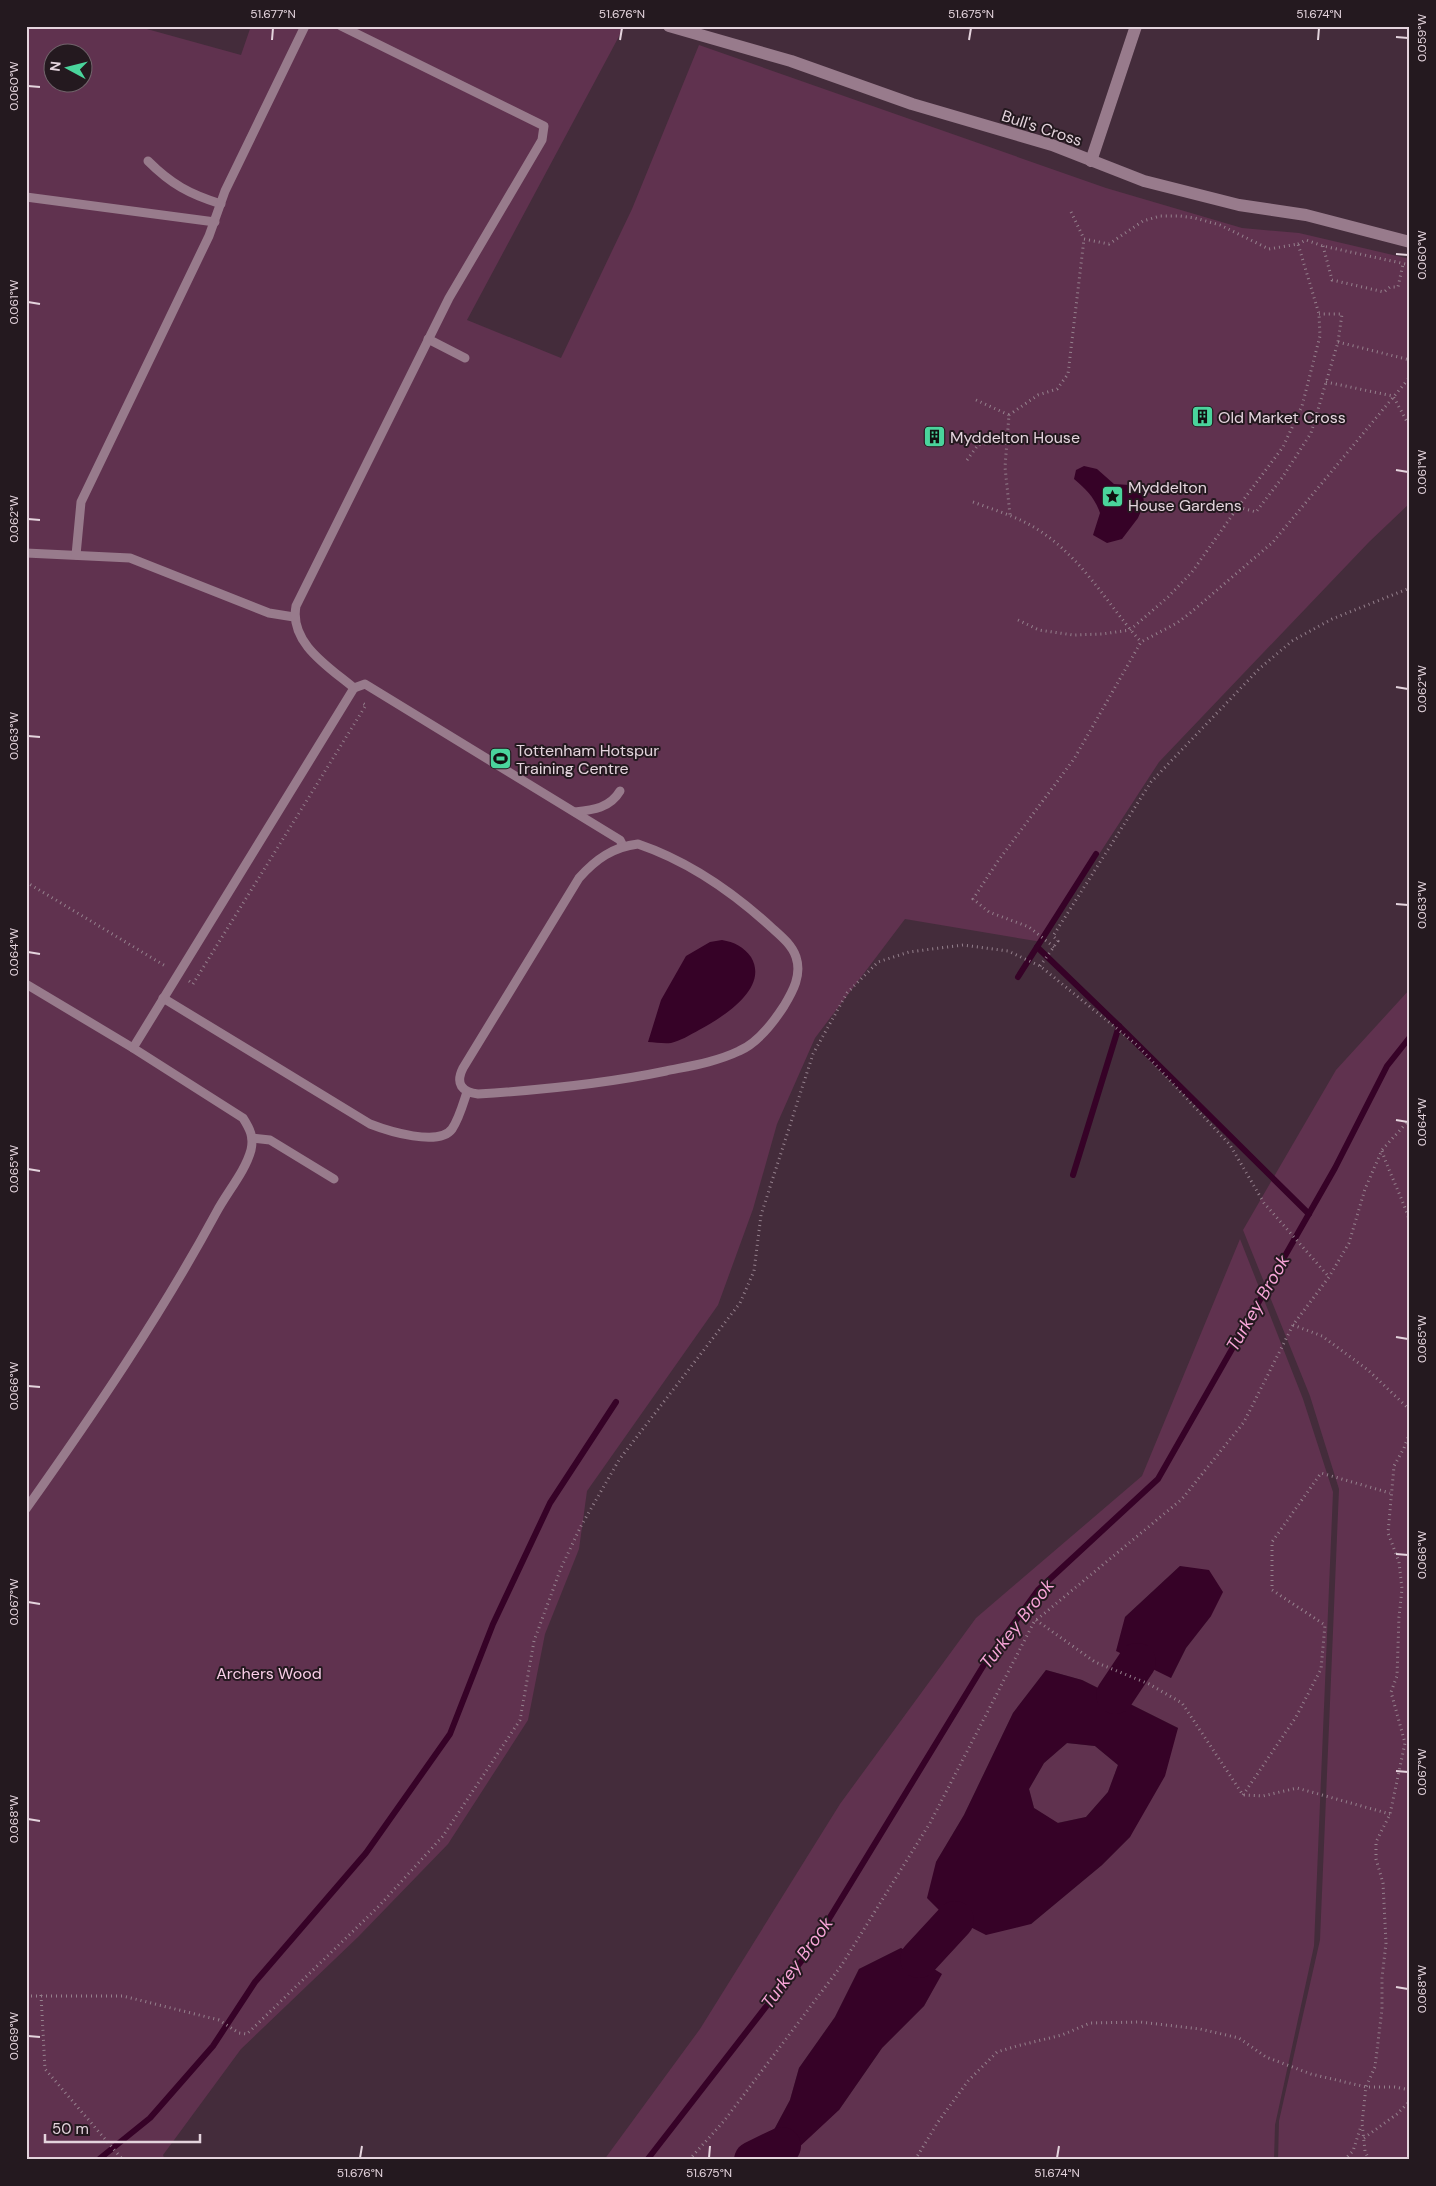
<svg xmlns="http://www.w3.org/2000/svg" width="1436" height="2186" viewBox="0 0 1436 2186" font-family="'DM Sans',sans-serif">
	<style>
		.green { fill: #60324f; fill-rule: evenodd }
		.water { fill: #360227; fill-rule: evenodd }
		.lines { fill: none; stroke-linecap: round; stroke-linejoin: round }
		.stream { stroke: #360227; stroke-width: 6 }
		.river { stroke: #360227; stroke-width: 38 }
		.path { stroke: #95818d; stroke-width: 3; stroke-dasharray: 1 4; stroke-linecap: butt }
		.lane { stroke: #987b8c; stroke-width: 9 }
		.street { stroke: #987b8c; stroke-width: 12 }
		.ticks { fill: none; stroke: #e4d4dd; stroke-width: 2 }
		.labels { text-anchor: middle; dominant-baseline: central; stroke-width: 4; stroke-linejoin: round; paint-order: stroke }
		.street-label { font-size: 16px; fill: #e4d4dd; stroke: #24191f }
		.poi-label { font-size: 16px; fill: #e4d4dd; stroke: #24191f; text-anchor: start }
		.park-label { font-size: 16px; fill: #facfe8; stroke: #24191f }
		.water-label { font-size: 18px; font-style: italic; fill: #f8a5d8; stroke: #24191f }
		.neatline { fill: none; stroke: #e4d4dd; stroke-width: 2 }
		.ticks-label { font-size: 12px; text-anchor: middle; fill: #e4d4dd }
	</style>
	<rect width="100%" height="100%" fill="#442c3b"/>
	<!-- green -->
	<g class="green">
		<path d="M26,26H136L241,55L251,26L624,27L467,320L561,358L632,209L699,45L1106,188L1242,228L1299,233L1410,259V503L1369,542L1159,762L1042,942L905,919L815,1038L777,1124L753,1209L718,1305L587,1491L579,1549L545,1634L528,1720L448,1844L358,1937L241,2049L163,2155L165,2160H26ZM52,52H82V82H52Z"/>
		<path d="M1410,989V2160H1278L1279,2121L1320,1940L1339,1489L1310,1396L1243,1230L1336,1070Z"/>
		<path d="M1240,1239L1303,1399L1333,1492L1314,1946L1275,2125L1274,2160H736L734,2158L732,2160H604L700,2029L840,1804L976,1618L1142,1476ZM1180,1566L1211,1616L1186,1648L1171,1678L1125,1617ZM1046,1670L1082,1680L1178,1728L1130,1837L1102,1865L1031,1924L936,1862L964,1815L1013,1713ZM901,1948L941,1974L924,2006L882,2048L839,2110L768,2141L790,2100L799,2068L835,2017L859,1969Z"/>
		<path d="M1067,1743L1095,1746L1118,1765L1108,1792L1086,1817L1057,1823L1034,1808L1029,1789L1044,1763Z"/>
	</g>
	<!-- water -->
	<g class="water">
		<path d="M1084,466L1097,469L1114,484L1129,485L1143,492L1144,504L1138,518L1122,539L1107,543L1093,535L1100,513C1095,498 1086,489 1074,479L1076,470Z"/>
		<path d="M722,940C734,942 744,947 751,957C770,989 721,1018 699,1030C690,1035 680,1041 671,1043C663,1044 655,1042 648,1042L661,1000L686,956L710,942Z"/>
		<path d="M1180,1566L1209,1570L1223,1592L1211,1616L1186,1648L1171,1678L1116,1651L1125,1617Z"/>
		<path d="M1046,1670L1082,1680L1178,1728L1165,1776L1130,1837L1102,1865L1031,1924L986,1935L941,1912L927,1898L936,1862L964,1815L1013,1713ZM1067,1743L1095,1746L1118,1765L1108,1792L1086,1817L1058,1823L1034,1808L1029,1789L1044,1763Z"/>
		<path d="M901,1948L942,1974L924,2006L882,2048L839,2110L795,2151L768,2141L790,2100L799,2068L835,2017L859,1969Z"/>
	</g>
	<g class="lines">
		<!-- stream -->
		<g class="stream">
			<path d="M1037,947L1119,1026L1309,1214"/>
			<path d="M1018,977L1096,854"/>
			<path d="M1073,1175L1119,1026"/>
			<path d="M98,2160L150,2118L213,2046L255,1982L366,1853L450,1734L493,1624L550,1503L616,1402"/>
			<path d="M647,2160L810,1950L985,1663L1038,1590L1158,1479L1335,1168L1387,1066L1410,1037"/>
		</g>
		<!-- river -->
		<g class="river">
			<path d="M1115,1695L1137,1662"/>
			<path d="M919,1959L955,1920"/>
			<path d="M753,2160L782,2146"/>
		</g>
		<!-- path -->
		<g class="path">
			<path d="M1071,212L1084,239L1109,244L1143,221L1160,216H1180L1195,218L1220,225L1269,249L1298,244L1319,314L1320,336L1302,406L1283,447L1238,507"/>
			<path d="M1298,244L1306,240L1323,246L1410,265"/>
			<path d="M1323,246L1332,280L1384,292L1390,287H1398L1403,264"/>
			<path d="M1338,342L1410,360"/>
			<path d="M1326,382L1393,396L1410,427"/>
			<path d="M976,400L1009,415L1005,467L1010,515"/>
			<path d="M1009,415L1038,395L1057,389L1068,374L1084,239"/>
			<path d="M967,460L978,445L1006,440"/>
			<path d="M973,502C997,511 1022,518 1043,533C1084,561 1109,606 1141,642"/>
			<path d="M1018,620L1039,630L1073,635L1102,634L1130,630L1168,597L1192,572L1238,507L1256,512L1282,478L1311,433L1338,342L1342,314H1319"/>
			<path d="M26,882L167,967"/>
			<path d="M1054,947L1029,927L989,912L973,899L998,861L1074,759L1141,642L1177,623L1189,614L1273,542L1410,377"/>
			<path d="M1040,966L1058,941L1053,936L1151,782L1259,669L1292,641L1332,619L1410,588"/>
			<path d="M189,981L193,984L366,705L362,703"/>
			<path d="M1382,1151C1390,1175 1402,1197 1410,1222"/>
			<path d="M1293,1325L1322,1336L1368,1370L1410,1410"/>
			<path d="M1036,1620L1095,1662L1149,1684L1182,1703L1243,1795L1263,1796L1297,1788L1390,1814"/>
			<path d="M1243,1795L1296,1717L1321,1669L1325,1625L1272,1590V1542L1321,1473L1390,1493"/>
			<path d="M41,1995L45,2069L123,2160"/>
			<path d="M26,1996H123L219,2020L239,2033L247,2034L379,1906L443,1836L520,1720L534,1641L561,1568L581,1526L619,1460L740,1303L754,1271L761,1215L813,1054L847,993L878,962L909,952L963,945L1008,951L1040,966L1137,1045L1230,1145L1264,1203L1329,1277"/>
			<path d="M1364,2138L1397,2114L1410,2101"/>
			<path d="M689,2160L724,2121L841,1966L930,1823L1034,1622L1182,1499L1244,1422L1293,1325L1329,1277L1349,1243L1365,1189L1382,1150L1410,1119"/>
			<path d="M915,2160L938,2122L968,2081L997,2052L1017,2046L1062,2035L1090,2023L1140,2022L1200,2029L1239,2038L1266,2057L1311,2074L1366,2087H1395L1410,2090"/>
			<path d="M1344,2160L1353,2151L1361,2126"/>
			<path d="M1369,2160L1365,2151L1362,2123L1366,2087L1375,2067L1382,2009V1978L1386,1943L1383,1883L1376,1859V1842L1390,1814L1405,1743L1391,1692L1397,1676L1399,1617L1402,1589L1399,1562L1388,1533L1394,1466L1404,1448L1410,1432"/>
		</g>
		<!-- lane -->
		<g class="lane">
			<path d="M148,161C171,184 189,194 221,204"/>
			<path d="M26,197L215,222"/>
			<path d="M428,339L465,358"/>
			<path d="M26,553L130,558L269,613L294,617"/>
			<path d="M76,555L81,502L209,236L225,191L305,26"/>
			<path d="M354,688L365,684L620,840L623,846"/>
			<path d="M575,812C593,810 610,808 620,791"/>
			<path d="M638,844C688,861 734,893 772,928C781,936 792,945 796,957C802,975 793,991 784,1006C773,1023 758,1043 739,1051C716,1062 690,1066 666,1071C604,1084 541,1090 478,1094C462,1092 455,1084 463,1068L579,878C596,859 613,847 638,844Z"/>
			<path d="M26,984L133,1048L243,1118C250,1129 254,1137 251,1150C245,1172 227,1192 216,1213C161,1315 94,1413 26,1509"/>
			<path d="M163,998L370,1124C388,1131 439,1147 452,1129C459,1119 463,1104 467,1092"/>
			<path d="M133,1048L354,688C329,667 289,643 296,606L449,298L542,140L544,126L341,26"/>
			<path d="M252,1138L270,1140L334,1179"/>
		</g>
		<!-- street -->
		<g class="street">
			<path d="M669,26L791,61L912,104L1052,145L1144,181L1239,205L1306,215L1410,242"/>
			<path d="M1091,161L1136,26"/>
		</g>
	</g>
	<!-- ticks -->
	<path class="ticks" d="M1396,37L1408,38M272,40L273,28M620,40L622,28M969,40L971,28M1318,40L1319,28M28,86L40,87M1396,254L1408,255M28,302L40,304M1396,470L1408,472M28,519L40,520M1396,687L1408,689M28,736L40,737M1396,904L1408,905M28,952L40,954M1396,1120L1408,1122M28,1169L40,1171M1396,1337L1408,1339M28,1386L40,1387M1396,1554L1408,1555M28,1602L40,1604M1396,1771L1408,1772M28,1819L40,1821M1396,1987L1408,1989M28,2036L40,2037M360,2158L362,2146M709,2158L710,2146M1057,2158L1059,2146"/>
	<!-- icons -->
	<defs>
		<symbol id="building-square" viewBox="-11 -11 22 22"><rect x="-9" y="-9" width="18" height="18" rx="4" fill="#4ad49c" stroke="#24191f"/><path d="M-4-6H4V6H1V3H-1V6H-4ZM-2.5-4.3h1.7v1.8h-1.7ZM.8-4.3h1.7v1.8H.8ZM-2.5-1h1.7V.8h-1.7ZM.8-1h1.7V.8H.8Z" fill="#111"/></symbol>
		<symbol id="sight-square" viewBox="-11 -11 22 22"><rect x="-9" y="-9" width="18" height="18" rx="4" fill="#4ad49c" stroke="#24191f"/><path d="M0-6L1.8-2.2L6-1.7L2.9 1.2L3.7 5.4L0 3.3L-3.7 5.4L-2.9 1.2L-6-1.7L-1.8-2.2Z" fill="#111"/></symbol>
		<symbol id="stadium-square" viewBox="-11 -11 22 22"><rect x="-9" y="-9" width="18" height="18" rx="4" fill="#4ad49c" stroke="#24191f"/><path d="M0-5a6.5 5 0 1 0 0 10a6.5 5 0 1 0 0-10ZM-3.5-1.8h7v3.6h-7Z" fill="#111"/></symbol>
	</defs>
	<g fill-rule="evenodd">
		<use href="#building-square" x="1190" y="404" width="25" height="25"/>
		<use href="#building-square" x="922" y="424" width="25" height="25"/>
		<use href="#sight-square" x="1100" y="484" width="25" height="25"/>
		<use href="#stadium-square" x="488" y="746" width="25" height="25"/>
	</g>
	<g class="labels">
		<!-- street labels -->
		<g class="street-label">
			<text transform="translate(1042 128) rotate(18)">Bull's Cross</text>
		</g>
		<!-- poi labels -->
		<g class="poi-label">
			<text x="1218" y="417">Old Market Cross</text>
			<text x="950" y="437">Myddelton House</text>
			<text x="1128" y="487">Myddelton<tspan x="1128" dy="18">House Gardens</tspan></text>
			<text x="516" y="750">Tottenham Hotspur<tspan x="516" dy="18">Training Centre</tspan></text>
		</g>
		<!-- park labels -->
		<g class="park-label">
			<text x="269" y="1673">Archers Wood</text>
		</g>
		<!-- water labels -->
		<g class="water-label">
			<text transform="translate(1258 1303) rotate(-60)">Turkey Brook</text>
			<text transform="translate(1017 1624) rotate(-52)">Turkey Brook</text>
			<text transform="translate(797 1963) rotate(-54)">Turkey Brook</text>
		</g>
	</g>
	<!-- border -->
	<rect width="1436" height="2186" fill="none" stroke="#24191f" stroke-width="55"/>
	<!-- north arrow -->
	<g transform="translate(68 68) rotate(277)"><circle r="24" fill="#24191f" stroke="#71646b"/>
	<path d="M0-4L9 19L0 12L-9 19Z" fill="#4ad49c"/>
	<text y="-8" font-size="14" font-weight="bold" text-anchor="middle" fill="#e4d4dd">N</text>
	</g>
	<!-- scale -->
	<path d="M45 2134v8h155v-8" fill="none" stroke="#e4d4dd" stroke-width="2.5"/>
	<text x="52" y="2134" font-size="15" fill="#e4d4dd" stroke="#24191f" stroke-width="4" paint-order="stroke">50 m</text>
	<rect x="28" y="28" width="1380" height="2130" class="neatline"/>
	<g class="ticks-label">
		<text x="273" y="18">51.677°N</text>
		<text x="622" y="18">51.676°N</text>
		<text x="971" y="18">51.675°N</text>
		<text x="1319" y="18">51.674°N</text>
		<text transform="translate(1422 38) rotate(-90)" y="4">0.059°W</text>
		<text transform="translate(14 86) rotate(-90)" y="4">0.060°W</text>
		<text transform="translate(1422 255) rotate(-90)" y="4">0.060°W</text>
		<text transform="translate(14 302) rotate(-90)" y="4">0.061°W</text>
		<text transform="translate(1422 472) rotate(-90)" y="4">0.061°W</text>
		<text transform="translate(14 519) rotate(-90)" y="4">0.062°W</text>
		<text transform="translate(1422 689) rotate(-90)" y="4">0.062°W</text>
		<text transform="translate(14 736) rotate(-90)" y="4">0.063°W</text>
		<text transform="translate(1422 905) rotate(-90)" y="4">0.063°W</text>
		<text transform="translate(14 952) rotate(-90)" y="4">0.064°W</text>
		<text transform="translate(1422 1122) rotate(-90)" y="4">0.064°W</text>
		<text transform="translate(14 1169) rotate(-90)" y="4">0.065°W</text>
		<text transform="translate(1422 1339) rotate(-90)" y="4">0.065°W</text>
		<text transform="translate(14 1386) rotate(-90)" y="4">0.066°W</text>
		<text transform="translate(1422 1555) rotate(-90)" y="4">0.066°W</text>
		<text transform="translate(14 1602) rotate(-90)" y="4">0.067°W</text>
		<text transform="translate(1422 1772) rotate(-90)" y="4">0.067°W</text>
		<text transform="translate(14 1819) rotate(-90)" y="4">0.068°W</text>
		<text transform="translate(1422 1989) rotate(-90)" y="4">0.068°W</text>
		<text transform="translate(14 2036) rotate(-90)" y="4">0.069°W</text>
		<text x="360" y="2177">51.676°N</text>
		<text x="709" y="2177">51.675°N</text>
		<text x="1057" y="2177">51.674°N</text>
	</g>
</svg>
